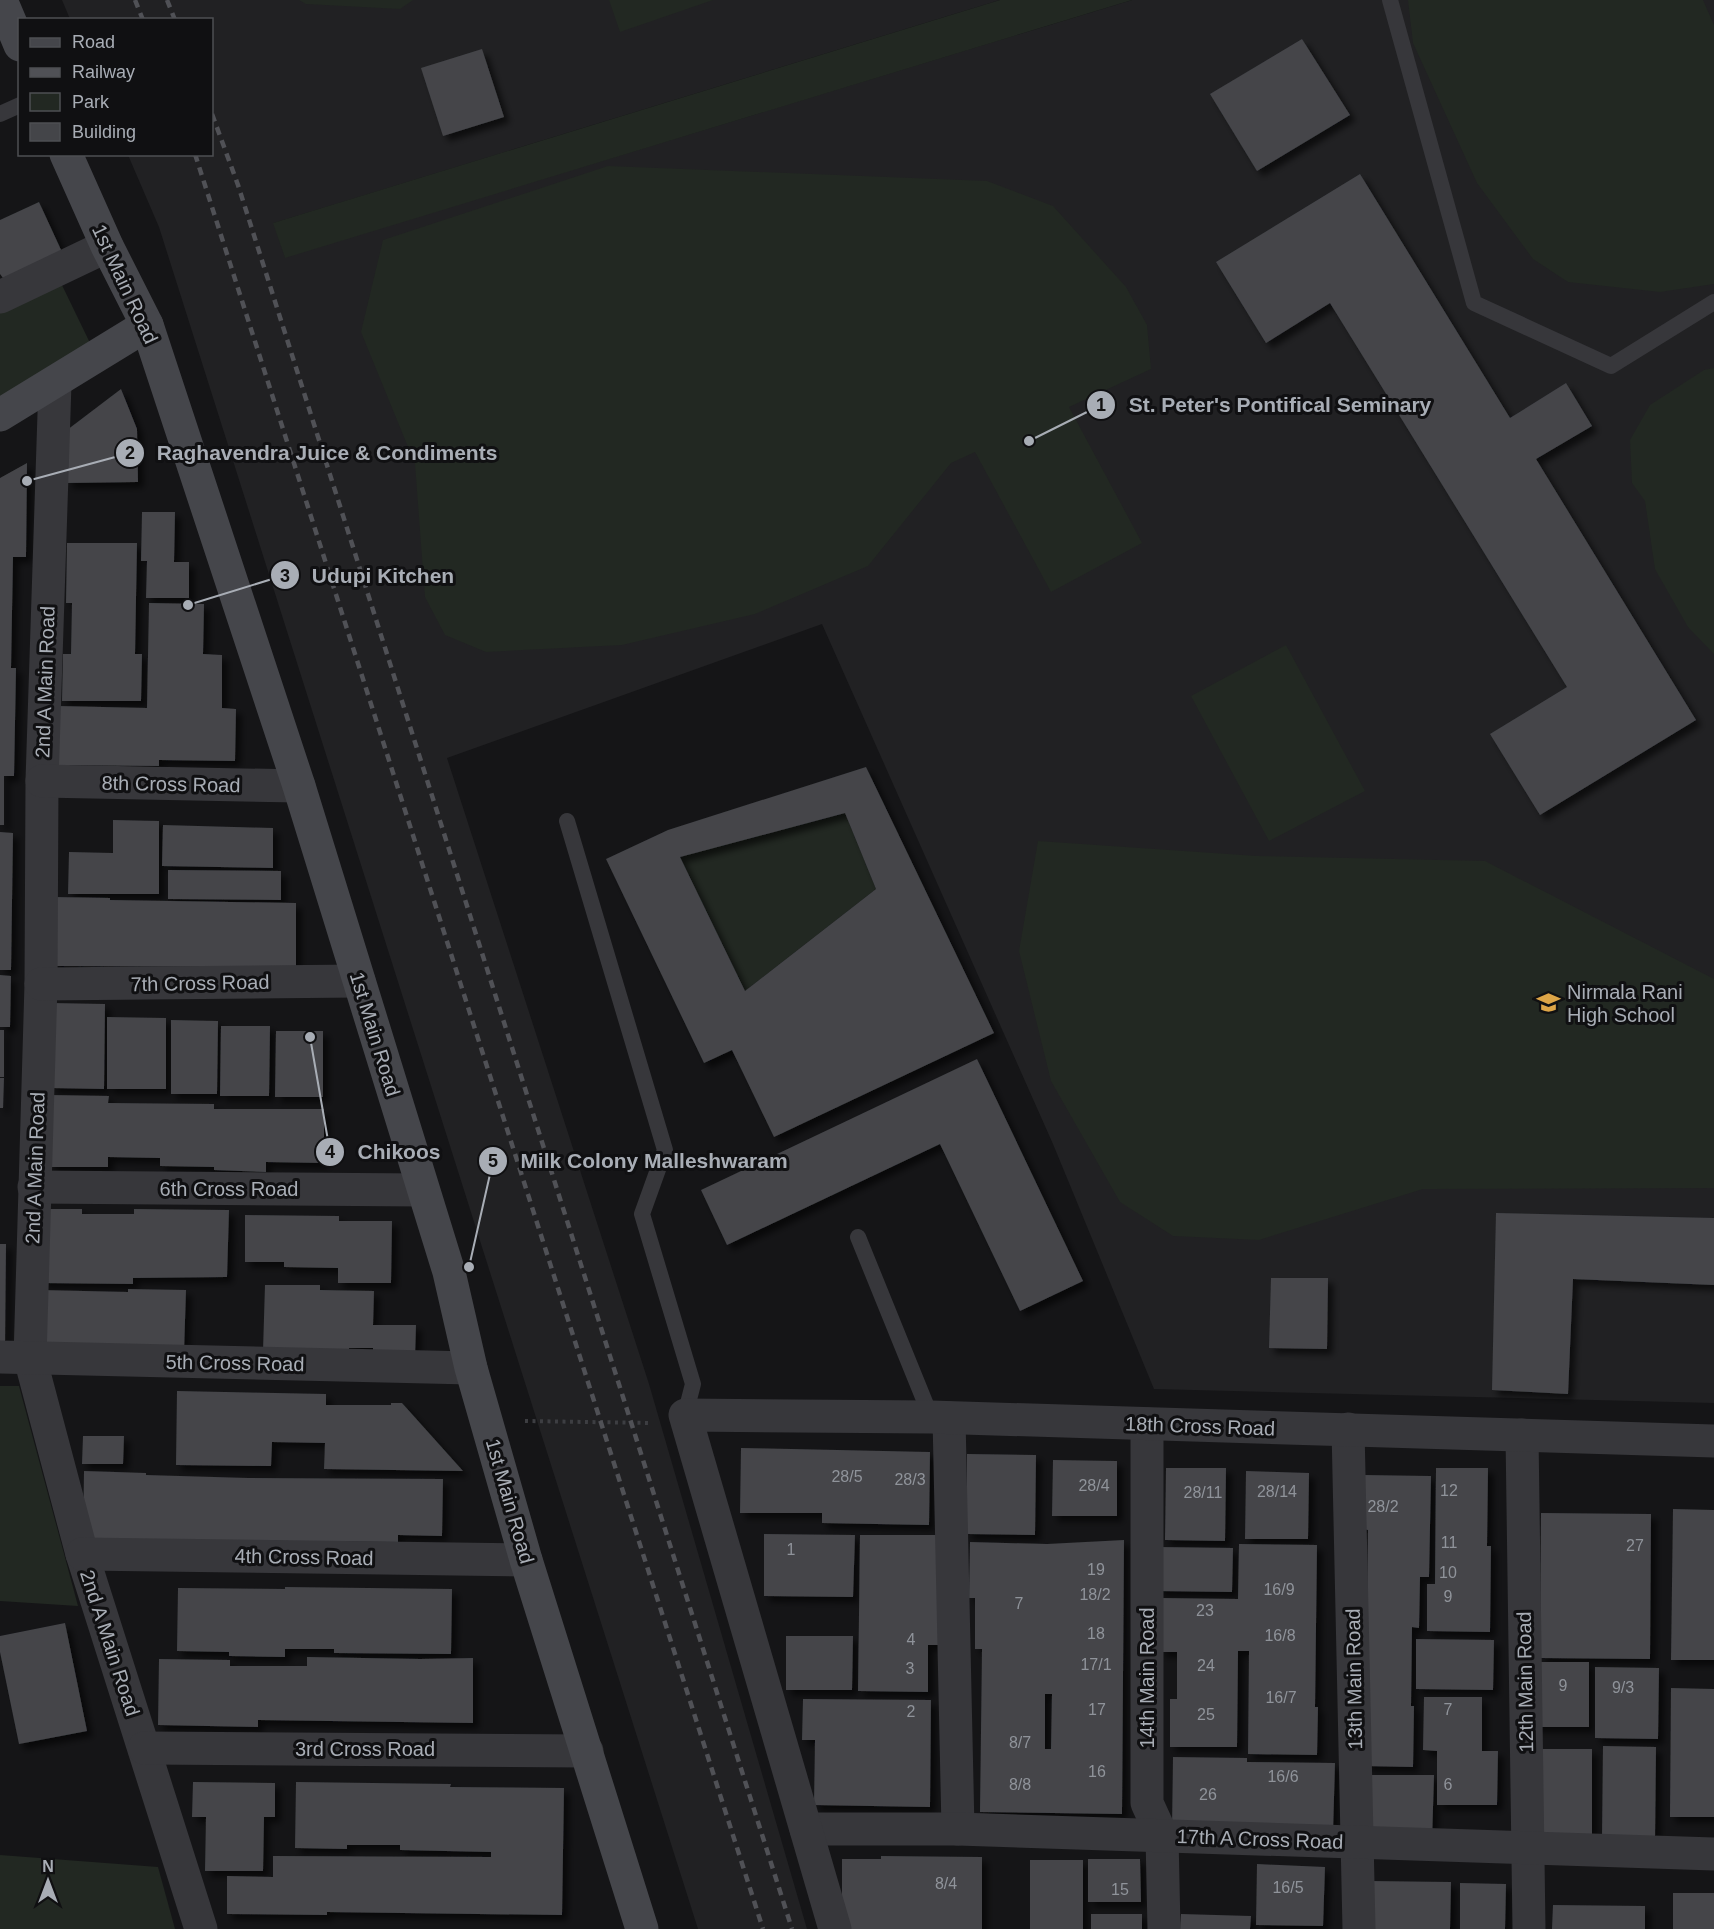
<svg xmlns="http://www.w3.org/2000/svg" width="1714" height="1929" viewBox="0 0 1714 1929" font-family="Arial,sans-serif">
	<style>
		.built { fill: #212123 }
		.green { fill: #222822 }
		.building { fill: #444549; fill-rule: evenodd; filter: url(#shadow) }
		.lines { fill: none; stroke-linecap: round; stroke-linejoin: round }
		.path { stroke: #3d3e42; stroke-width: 4; stroke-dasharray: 3 4.5; stroke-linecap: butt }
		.lane { stroke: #37373b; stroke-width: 16 }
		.street { stroke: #37373b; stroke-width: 33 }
		.secondary { stroke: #45464b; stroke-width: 33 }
		.rail { stroke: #505156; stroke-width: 4.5; stroke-dasharray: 8 6; stroke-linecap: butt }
		.labels { text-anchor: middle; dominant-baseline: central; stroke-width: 6; stroke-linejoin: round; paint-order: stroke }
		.number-label { font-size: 16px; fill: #8f939a }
		.street-label { font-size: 20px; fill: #a8adb5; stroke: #101012 }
		.poi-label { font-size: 20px; fill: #a8adb5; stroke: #101012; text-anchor: start }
		.leader { fill: none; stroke: #a8adb5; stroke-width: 2 }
		.callout-dot { fill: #a8adb5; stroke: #101012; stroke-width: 2 }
		.mark-label { font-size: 18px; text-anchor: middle; font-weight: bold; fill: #111 }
		.callout-label { font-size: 21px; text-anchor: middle; font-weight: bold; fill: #a8adb5; stroke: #101012; stroke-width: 6; stroke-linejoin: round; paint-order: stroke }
	</style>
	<defs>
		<filter id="shadow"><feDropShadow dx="5.5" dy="5.5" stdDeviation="3" flood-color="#0009"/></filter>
	</defs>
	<rect width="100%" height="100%" fill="#151517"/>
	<!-- built -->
	<path class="built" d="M62,0H1000L274,223L285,257L1132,0H1714V1403L1154,1389L1053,1144L822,624L447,758L649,1384L807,1929H698L159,227L128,155L212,154V20L70,19Z"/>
	<!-- green -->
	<g class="green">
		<path d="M299,0H413L400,9L306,4Z"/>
		<path d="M609,0H713L620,32Z"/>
		<path d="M1000,0H1132L285,258L273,223Z"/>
		<path d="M1408,0H1703L1714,25V284L1660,292L1568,282L1533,259L1477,183L1413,43Z"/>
		<path d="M608,166L987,181L1053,206L1126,287L1147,325L1151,369L1069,407L1142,543L1051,592L975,452L951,463L868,566L755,614L622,645L486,652L445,635L425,597L415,464L361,332L383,240Z"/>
		<path d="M59,279L90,343L0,399V308Z"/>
		<path d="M1714,368V654L1688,627L1655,569L1645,501L1632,483L1630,440L1650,405L1704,370Z"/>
		<path d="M1286,645L1365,791L1269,841L1191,696Z"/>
		<path d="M845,813L876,889L745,991L680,857Z"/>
		<path d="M1038,841L1257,856L1485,861L1714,979V1188L1423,1189L1259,1240L1173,1236L1120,1202L1051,1081L1019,951Z"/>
		<path d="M0,1386H19L78,1606L0,1601Z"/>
		<path d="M0,1855L158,1867L175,1929H0Z"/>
	</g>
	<!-- building -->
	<g class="building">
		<path d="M1302,39L1350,115L1257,171L1210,94Z"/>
		<path d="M482,49L504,117L443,136L421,68Z"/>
		<path d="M1360,174L1510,418L1566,383L1592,426L1536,459L1696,720L1540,815L1490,734L1567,687L1330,303L1266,343L1216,262Z"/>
		<path d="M39,202L62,252L3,278L0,274V220Z"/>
		<path d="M121,389L137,429L138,482L67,483V430Z"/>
		<path d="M27,463L26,557H13L11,668H16L14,776H4V825H0V478Z"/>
		<path d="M142,512H175L174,562H189V598H146L147,561H141Z"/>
		<path d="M67,543H137L135,654H142L141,701H62L63,654H71L72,603H66Z"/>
		<path d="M149,603L204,604L203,654L222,655V708L236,709L235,761L159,760V766L57,765L58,706L147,708Z"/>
		<path d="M866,767L994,1033L774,1137L732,1050L704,1063L606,859L668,830ZM845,813L876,889L745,991L680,857Z"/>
		<path d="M113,820L159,821V894H68L69,852L113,853Z"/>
		<path d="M163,825L273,828V868L162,866Z"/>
		<path d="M0,832L13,833L11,970H0Z"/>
		<path d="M168,870L281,871V900L168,899Z"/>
		<path d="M54,897L110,898V900L296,903V967L53,966Z"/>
		<path d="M0,975L11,976L10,1027H0Z"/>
		<path d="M52,1003L105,1004L104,1089L51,1088Z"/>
		<path d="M107,1017L166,1018V1089H107Z"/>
		<path d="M171,1020L218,1021L217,1094H171Z"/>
		<path d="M221,1026H270L269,1096H220Z"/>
		<rect x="0" y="1030" width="4" height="47"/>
		<path d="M276,1031H323V1097H275Z"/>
		<path d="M977,1059L1083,1281L1020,1311L940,1144L727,1245L701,1190Z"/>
		<path d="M0,1078H4L3,1108H0Z"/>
		<path d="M50,1095L109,1096L108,1103L214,1104V1109H324V1163L266,1162V1172L214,1170V1167L160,1166V1158L108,1157V1167H49Z"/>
		<path d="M42,1209H82V1214H134V1209L229,1210L227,1277L133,1278V1284L41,1283Z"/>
		<path d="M1496,1213L1714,1218V1285L1573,1279L1568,1394L1492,1390Z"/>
		<path d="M245,1215L339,1216V1221H392L391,1283H338V1268L284,1267V1262H245Z"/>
		<path d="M0,1244H6L5,1344H0Z"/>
		<path d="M1271,1278H1328L1327,1349L1269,1348Z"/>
		<path d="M265,1285H320V1290L374,1291L373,1325H416L415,1356L373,1355V1348H349V1352L263,1351Z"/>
		<path d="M128,1289L186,1290L184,1351L39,1347L40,1290L128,1292Z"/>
		<path d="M177,1391L326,1394V1405H391V1403H402L463,1471L324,1469L325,1443L272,1442L271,1466L176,1465Z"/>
		<path d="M83,1436H124L123,1464H82Z"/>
		<path d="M741,1448L930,1452L929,1525L822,1523V1513H740Z"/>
		<path d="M967,1454L1036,1455L1035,1535L967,1534Z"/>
		<path d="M1053,1460L1117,1461V1516H1052Z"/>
		<path d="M1166,1468H1226L1225,1541L1165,1540Z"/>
		<path d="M1436,1468H1488L1487,1546H1491L1490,1632L1427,1631V1584H1435Z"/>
		<path d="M84,1471L146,1473V1475L248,1478L443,1479L442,1536L398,1535V1542L83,1539Z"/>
		<path d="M1246,1471L1309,1473L1308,1539H1245Z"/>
		<path d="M1364,1475L1431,1476L1429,1577H1420L1419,1628L1412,1627L1411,1706H1414L1413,1767L1365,1766L1368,1530L1363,1529Z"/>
		<path d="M1673,1509L1714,1510V1660H1671Z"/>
		<path d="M1541,1513L1651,1514L1650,1659L1540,1658Z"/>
		<path d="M764,1534L855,1535L853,1597L764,1596Z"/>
		<path d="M860,1535H941L939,1645H928V1692L858,1691Z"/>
		<path d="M1124,1540L1122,1814L980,1812L982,1649H975V1598H969L970,1542L1047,1544ZM1045,1694H1052L1051,1749H1045Z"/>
		<path d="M1239,1544L1317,1545L1315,1707H1318L1317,1755L1248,1754L1249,1651H1238L1237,1747H1170V1699H1177V1652H1160L1161,1598L1238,1599Z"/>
		<path d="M1158,1547L1233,1548L1232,1592L1157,1591Z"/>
		<path d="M285,1587L452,1589L451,1654L334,1653V1649H285V1657L229,1656V1652L177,1651L178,1588L285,1589Z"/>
		<path d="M65,1623L87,1731L19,1744L0,1652V1636Z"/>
		<path d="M786,1636H853L852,1690H786Z"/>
		<path d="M1416,1639L1494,1640L1493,1690L1416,1689Z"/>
		<path d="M307,1657L420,1659L473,1658V1723L258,1720V1727L158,1725L159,1659L230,1660V1666H307Z"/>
		<path d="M1532,1662H1589V1727H1531Z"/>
		<path d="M1595,1667L1659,1668L1658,1739L1595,1738Z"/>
		<path d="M1671,1688L1714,1689V1817H1670Z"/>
		<path d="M1424,1697H1482V1751H1498L1497,1805H1437V1751L1423,1750Z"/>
		<path d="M803,1699L931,1700L930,1807L814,1805L815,1740H802Z"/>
		<path d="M1603,1746L1656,1747L1655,1839L1602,1838Z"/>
		<path d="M1541,1749H1592V1838L1539,1837Z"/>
		<path d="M1173,1757L1247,1758V1762L1335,1763L1333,1831L1172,1829Z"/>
		<path d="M1365,1775H1434L1432,1840L1364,1839Z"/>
		<path d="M193,1782L275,1783V1817H264L263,1871H205L206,1817H192Z"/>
		<path d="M296,1782L451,1784L450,1787L564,1788L562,1915L327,1912V1915L227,1914V1876L273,1877V1856L491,1857V1852L400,1850V1845H347V1849L295,1848Z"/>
		<path d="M881,1856L982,1857V1929H842V1859H881Z"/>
		<path d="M1088,1859H1140L1141,1902H1088Z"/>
		<rect x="1030" y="1860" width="53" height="69"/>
		<path d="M1257,1864L1325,1867L1323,1926L1256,1925Z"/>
		<path d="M1370,1881L1451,1882L1450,1929H1369Z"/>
		<path d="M1460,1883L1506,1884L1505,1929H1460Z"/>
		<rect x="1673" y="1893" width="41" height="36"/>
		<path d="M1553,1905L1645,1906V1929H1552Z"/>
		<rect x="1091" y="1914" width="51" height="15"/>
		<path d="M1181,1914L1251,1916L1250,1929H1180Z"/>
	</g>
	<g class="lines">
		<!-- path -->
		<path class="path" d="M525,1421L650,1423"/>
		<!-- lane -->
		<g class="lane">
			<path d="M1390,0L1474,303L1611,366L1714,302"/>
			<path d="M0,114L20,105"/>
			<path d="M567,821L665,1150L642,1214L693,1384L685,1415"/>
			<path d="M858,1237L931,1417"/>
		</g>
		<!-- street -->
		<g class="street">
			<path d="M0,297L107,246"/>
			<path d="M55,383L42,781L41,984L30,1358L82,1554L201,1929"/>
			<path d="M42,781L299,786"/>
			<path d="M41,984L359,981"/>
			<path d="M34,1187L423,1190"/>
			<path d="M0,1357L471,1368"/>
			<path d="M949,1418L958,1829"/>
			<path d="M1147,1424V1803L1162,1836L1164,1929"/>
			<path d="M1348,1429L1359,1929"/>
			<path d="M1522,1435L1529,1929"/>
			<path d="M82,1554L526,1560"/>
			<path d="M144,1748L587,1751"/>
			<path d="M806,1829H958L1714,1854"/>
			<path d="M835,1929L685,1415L931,1417L1714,1441"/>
		</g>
		<!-- secondary -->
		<g class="secondary">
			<path d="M1,0L20,45"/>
			<path d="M66,154L107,246L147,325L299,786L449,1272L471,1368L526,1560L642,1929"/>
			<path d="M0,415L147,325"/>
		</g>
		<!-- rail -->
		<g class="rail">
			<path d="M135,0L143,20"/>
			<path d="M167,0L175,20"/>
			<path d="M212,114L238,185L792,1929"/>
			<path d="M195,154L763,1929"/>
		</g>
	</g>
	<!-- icons -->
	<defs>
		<symbol id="school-bare" viewBox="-9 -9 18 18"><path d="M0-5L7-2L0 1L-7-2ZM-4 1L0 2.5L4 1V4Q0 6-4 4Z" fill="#dda547" stroke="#101012" stroke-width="2.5" paint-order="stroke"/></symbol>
	</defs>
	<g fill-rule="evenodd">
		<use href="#school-bare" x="1532" y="986" width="33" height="33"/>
	</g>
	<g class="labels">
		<!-- number labels -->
		<g class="number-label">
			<text x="847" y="1476">28/5</text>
			<text x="910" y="1479">28/3</text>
			<text x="1094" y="1485">28/4</text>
			<text x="1449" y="1490">12</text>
			<text x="1277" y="1491">28/14</text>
			<text x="1203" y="1492">28/11</text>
			<text x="1383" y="1506">28/2</text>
			<text x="1449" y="1542">11</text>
			<text x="1635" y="1545">27</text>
			<text x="791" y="1549">1</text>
			<text x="1096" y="1569">19</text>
			<text x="1448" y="1572">10</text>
			<text x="1279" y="1589">16/9</text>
			<text x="1095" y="1594">18/2</text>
			<text x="1448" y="1596">9</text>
			<text x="1019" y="1603">7</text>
			<text x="1205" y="1610">23</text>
			<text x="1096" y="1633">18</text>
			<text x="1280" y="1635">16/8</text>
			<text x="911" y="1639">4</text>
			<text x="1096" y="1664">17/1</text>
			<text x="1206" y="1665">24</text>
			<text x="910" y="1668">3</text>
			<text x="1563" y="1685">9</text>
			<text x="1623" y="1687">9/3</text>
			<text x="1281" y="1697">16/7</text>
			<text x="1097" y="1709">17</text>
			<text x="1448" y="1709">7</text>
			<text x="911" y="1711">2</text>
			<text x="1206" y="1714">25</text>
			<text x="1020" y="1742">8/7</text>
			<text x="1097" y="1771">16</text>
			<text x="1283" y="1776">16/6</text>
			<text x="1020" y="1784">8/8</text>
			<text x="1448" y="1784">6</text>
			<text x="1208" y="1794">26</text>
			<text x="946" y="1883">8/4</text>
			<text x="1288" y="1887">16/5</text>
			<text x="1120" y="1889">15</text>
		</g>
		<!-- street labels -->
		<g class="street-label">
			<text transform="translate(125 284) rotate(65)">1st Main Road</text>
			<text transform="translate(45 682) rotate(-88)">2nd A Main Road</text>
			<text transform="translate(171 784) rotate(1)">8th Cross Road</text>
			<text transform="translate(200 983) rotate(-1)">7th Cross Road</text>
			<text transform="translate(375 1034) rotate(73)">1st Main Road</text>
			<text transform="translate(35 1168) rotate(-88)">2nd A Main Road</text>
			<text x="229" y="1189">6th Cross Road</text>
			<text transform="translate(235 1363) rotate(1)">5th Cross Road</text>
			<text transform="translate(1200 1426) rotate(2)">18th Cross Road</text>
			<text transform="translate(510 1501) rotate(74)">1st Main Road</text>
			<text transform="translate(304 1557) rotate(1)">4th Cross Road</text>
			<text transform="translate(110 1643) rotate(72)">2nd A Main Road</text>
			<text transform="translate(1147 1678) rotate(-90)">14th Main Road</text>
			<text transform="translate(1354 1679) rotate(-91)">13th Main Road</text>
			<text transform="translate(1525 1682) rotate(-91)">12th Main Road</text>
			<text x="365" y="1749">3rd Cross Road</text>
			<text transform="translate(1260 1839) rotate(2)">17th A Cross Road</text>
		</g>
		<!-- poi labels -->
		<g class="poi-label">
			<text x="1567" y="992">Nirmala Rani<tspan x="1567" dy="23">High School</tspan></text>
		</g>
	</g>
	<!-- callouts -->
	<path class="leader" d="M1029 441L1101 405M27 481L130 453M188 605L285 575M310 1037L330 1152M469 1267L493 1161"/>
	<g class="callout-dot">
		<circle cx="1029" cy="441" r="6"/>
		<circle cx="27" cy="481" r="6"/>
		<circle cx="188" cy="605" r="6"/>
		<circle cx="310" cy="1037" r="6"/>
		<circle cx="469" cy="1267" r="6"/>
		<circle cx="1101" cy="405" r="15"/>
		<circle cx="130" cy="453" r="15"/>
		<circle cx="285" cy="575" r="15"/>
		<circle cx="330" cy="1152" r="15"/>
		<circle cx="493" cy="1161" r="15"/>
	</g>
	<g class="mark-label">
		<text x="1101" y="411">1</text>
		<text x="130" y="459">2</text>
		<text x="285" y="582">3</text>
		<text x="330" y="1158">4</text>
		<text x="493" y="1167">5</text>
	</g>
	<g class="callout-label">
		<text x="1280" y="412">St. Peter's Pontifical Seminary</text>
		<text x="327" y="460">Raghavendra Juice &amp; Condiments</text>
		<text x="383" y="583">Udupi Kitchen</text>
		<text x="399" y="1159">Chikoos</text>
		<text x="654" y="1168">Milk Colony Malleshwaram</text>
	</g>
	<!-- legend -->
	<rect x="18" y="18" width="195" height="138" fill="#101012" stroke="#4d4f53" stroke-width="1.5"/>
	<rect x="30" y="38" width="30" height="9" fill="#45464b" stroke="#4d4f53" stroke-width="1.5"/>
	<text x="72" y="48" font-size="18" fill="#a8adb5">Road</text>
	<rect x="30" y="68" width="30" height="9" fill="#505156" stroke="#4d4f53" stroke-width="1.5"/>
	<text x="72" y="78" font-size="18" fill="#a8adb5">Railway</text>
	<rect x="30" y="93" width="30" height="18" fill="#222822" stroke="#4d4f53" stroke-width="1.5"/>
	<text x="72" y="108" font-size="18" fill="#a8adb5">Park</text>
	<rect x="30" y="123" width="30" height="18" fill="#444549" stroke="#4d4f53" stroke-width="1.5"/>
	<text x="72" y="138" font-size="18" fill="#a8adb5">Building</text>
	<!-- north arrow -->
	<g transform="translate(48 1881)" stroke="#101012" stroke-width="4.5" paint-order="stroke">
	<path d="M0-4.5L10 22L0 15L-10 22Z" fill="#a8adb5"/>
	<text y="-9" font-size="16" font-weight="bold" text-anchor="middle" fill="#a8adb5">N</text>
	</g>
</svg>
